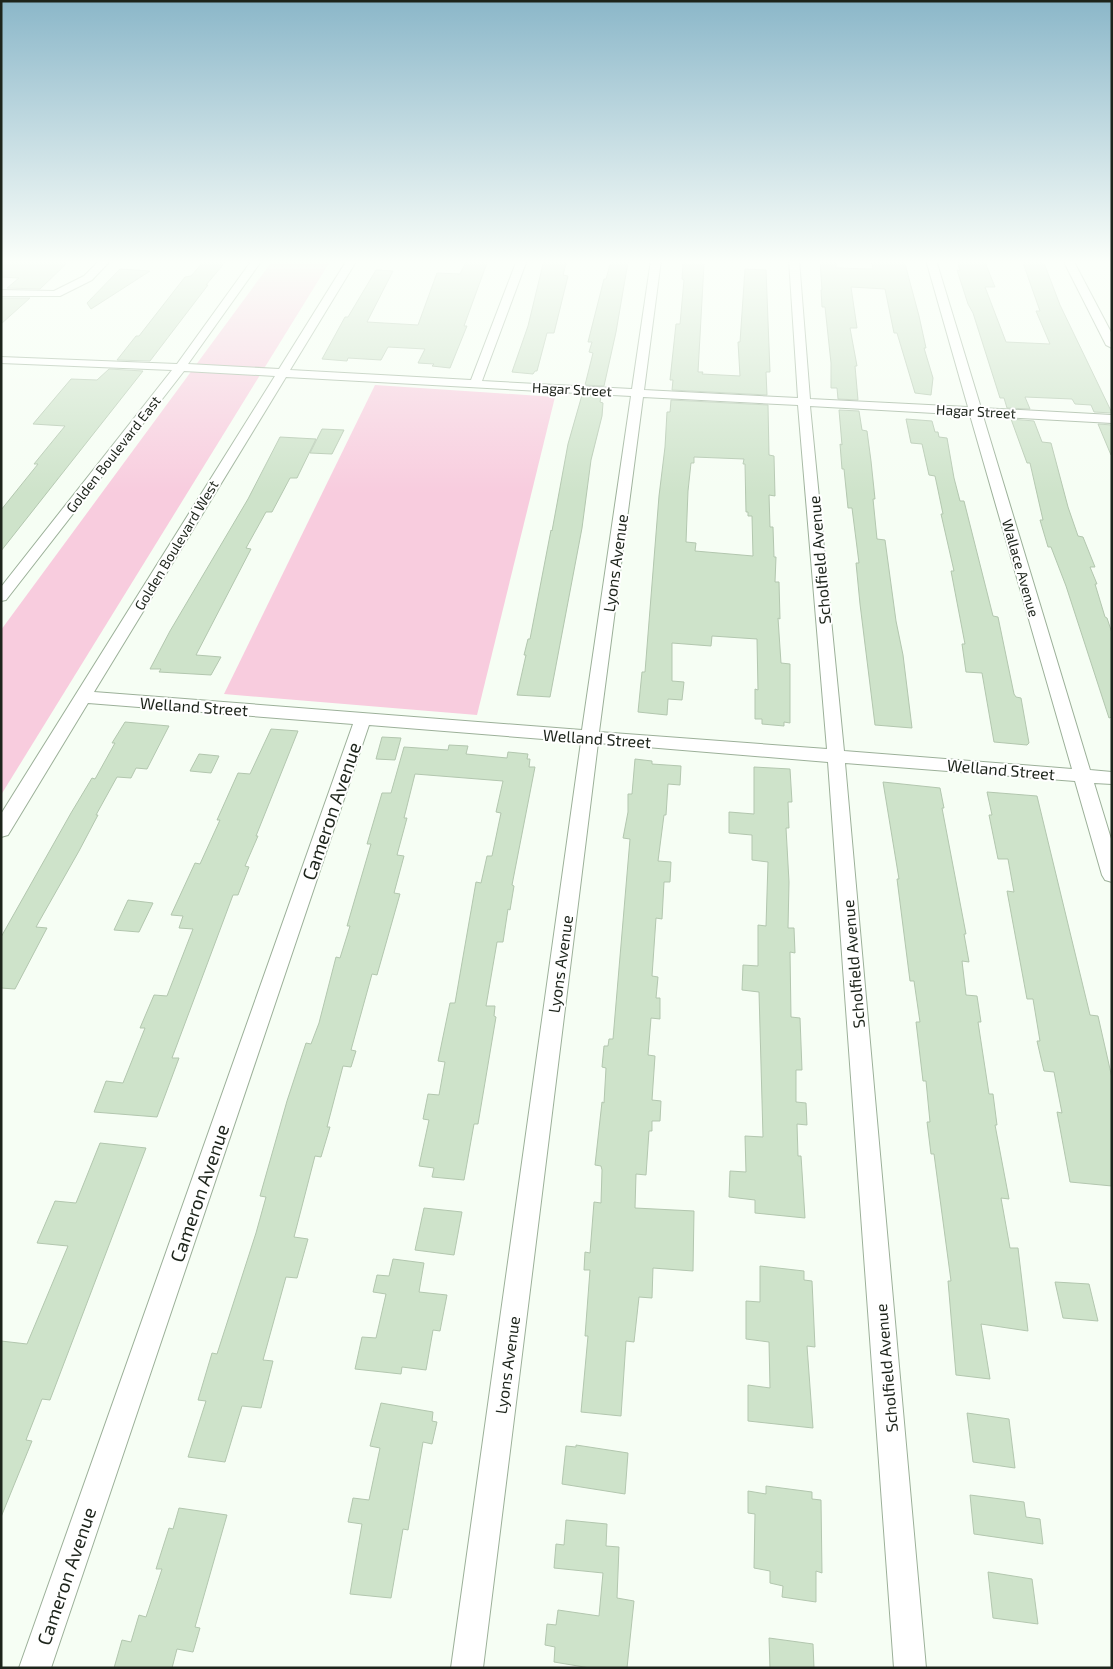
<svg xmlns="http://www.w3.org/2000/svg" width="1113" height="1669" viewBox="0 0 1113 1669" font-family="'Exo 2',sans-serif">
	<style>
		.green { fill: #f8ccde }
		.building { fill: #cee3ca; stroke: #b3c7af; fill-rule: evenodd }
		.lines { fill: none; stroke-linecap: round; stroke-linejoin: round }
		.street-casing { stroke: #9cb099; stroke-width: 2 }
		.street { fill: #fff; fill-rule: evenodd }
		.labels { text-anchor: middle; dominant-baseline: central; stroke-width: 4; stroke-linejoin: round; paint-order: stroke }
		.far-street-label { font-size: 14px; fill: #1d241b; stroke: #fff }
		.street-label { font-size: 16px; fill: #1d241b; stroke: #fff }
		.near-street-label { font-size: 19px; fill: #1d241b; stroke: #fff }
	</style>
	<rect width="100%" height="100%" fill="#f6fef4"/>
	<!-- green -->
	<g class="green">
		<path d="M273,260H331L1,795V630Z"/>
		<path d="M375,385L555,397L477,715L224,694Z"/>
	</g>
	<!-- building -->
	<g class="building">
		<path d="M1,260H50L69,261L40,289L7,288L19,278L1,277Z"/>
		<path d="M205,260H227L206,285H208L150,361L117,360L136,336H139L185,277L191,276Z"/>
		<path d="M467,260H488L464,326H467L450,368L432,366L434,364L418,363L425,349L388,347L381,360L348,358L347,361L322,359L345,317H348L376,270L393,271L367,322L418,325L437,273L460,274Z"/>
		<path d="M544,260H567L563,275L568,276L554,333H547L537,371H535L533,374L512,372L528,326Z"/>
		<path d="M820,260H836V268L873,269L871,260H904L919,316L926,348H924L933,378L931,395L915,393L897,333H894L885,289L851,287L857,328H850L857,366H855L858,400L838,399L837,388H831V363L825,307H822L821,290H822Z"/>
		<path d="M957,260H984L995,287H985L1006,342L1050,344L1036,311H1040L1022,260L1040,261L1044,263L1060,305L1112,413L1094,412L1091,405L1075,404L1072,399L1025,397L1030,409L1007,408L1004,398H1000L973,313L968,304L957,270L960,271Z"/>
		<path d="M611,261L628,262L616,332L604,386L585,385L593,353L589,352L592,342H588L604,279H606Z"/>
		<path d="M683,264H704L698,372H703L702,374L740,376L738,342H740L745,269L766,270L770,372H766L767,395L672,390L673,380H670L676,324H680L684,280L682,279Z"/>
		<path d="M120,269L150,271L91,309L87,303Z"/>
		<path d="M1,298H30L1,324Z"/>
		<path d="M109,369L143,371L1,551V510L38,464H34L65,426L33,424L71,379L97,380Z"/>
		<path d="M582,395L601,396L600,402L603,403L602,416L591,460L582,528L550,697L517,695L526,655H524L528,639H530L551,530L552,531L568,444Z"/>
		<path d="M671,400L768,405L769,455L774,456L775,496L769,495L770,527H773L774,557H776L775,582H779L780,619L778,618L781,663L790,664V723L784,722V726L762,724V719H755V689L758,690L757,639L712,636L711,646L672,643V681L684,682L682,700L668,699L667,715L638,712L642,672H645L659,496L665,447L667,412H670ZM694,457L744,459L743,464H745L746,512H748V516H752L753,556L695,551L696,543L686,542L688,491L691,463H694Z"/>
		<path d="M839,410L859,411L862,430L867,431L871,461L875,499H873L877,539L885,540L896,621L903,655L912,728L875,725L860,604L856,563H859L852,508H848L844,469H842L840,444L842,445Z"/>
		<path d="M906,419L932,421L935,432H938L939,437L947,438L954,478L960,501H964L993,616L998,617L1014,694L1016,697L1021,698L1029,743L1027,745L994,742L982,673L966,672L962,644H965L951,571H954L941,514H943L938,490L935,476L929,475L922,444L911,443Z"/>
		<path d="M1011,419L1034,421L1042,442L1051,443L1068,507L1078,536L1083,537L1095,567H1090L1097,584H1095L1105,617L1107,618L1112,633V717L1109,718L1066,586L1051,547H1048L1040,520H1043L1030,463H1027Z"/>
		<path d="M1098,424L1112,425V455H1111Z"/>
		<path d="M322,429L344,430L332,454L310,453Z"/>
		<path d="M280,437L316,439L297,478H290L272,512H266L246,548L251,549L196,655L221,657L211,675L159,672L161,669H150L170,631L248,499Z"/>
		<path d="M125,722L169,726L147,769L136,768L131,778L117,777L96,815H98L79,851L36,927L47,928L15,989L1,988V937L71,813L92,778L95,779L115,743H112Z"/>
		<path d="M271,729L298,731L256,836H258L245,866L249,867L238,895H233L172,1058H179L157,1117L94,1112L106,1081L123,1083L145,1028H140L154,995L167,996L193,929L179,928L183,916L171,915L195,863L200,864L220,820H217L238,773L250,774Z"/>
		<path d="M382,737L401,738L395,760L376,759Z"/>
		<path d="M449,745L468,746L466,754L507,758L508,752L528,754L527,759H530L529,767H535L512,885L514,886L510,910L508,909L503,942H497L486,1006H495L494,1016L496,1017L478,1124H474L464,1180L432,1177L434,1168L419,1166L429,1120L423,1119L428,1094L439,1095L445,1062L438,1061L450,1003H455L476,882L481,883L487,856H492L501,813L496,812L503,781L415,774L404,818H407L397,855L404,856L394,893L400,894L377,975L372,974L351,1050L356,1051L351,1067L343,1066L327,1127H330L321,1157L315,1156L294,1237L308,1239L297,1278L286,1277L263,1360L273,1361L261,1408L242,1406L225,1462L188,1457L206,1401L198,1400L212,1353L217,1354L256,1233L266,1197L260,1196L287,1101L306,1043L311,1044L319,1023L336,957L340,958L350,926H347L371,844H367L382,793H391L404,747L448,750Z"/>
		<path d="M199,754L219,756L211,773L190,771Z"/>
		<path d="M635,759L652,761V764L681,766L680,785L668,784L666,815H664L658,861L671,862L670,882H664L662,919L656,918L652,976L658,977L656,998H660V1019L651,1018L648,1055L655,1056L652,1100L661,1101L660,1121H652V1131H649L646,1175L636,1174L635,1208L694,1211L693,1271L653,1268L652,1298L639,1297L634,1342L626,1341L621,1416L581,1412L588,1336H585L590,1270H584L585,1252L590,1253L594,1202L601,1203L602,1170L601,1166L595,1165L602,1102L604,1103L606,1068L602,1067L604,1046H608L609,1039H613L630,839L623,838L628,812V794H632Z"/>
		<path d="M754,767L790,769L792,802H788L789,828H786L789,882L788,928H794L795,953L790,952L791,1017L800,1018L802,1070H796V1102L806,1103L807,1125L797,1124L798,1156H801L805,1218L755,1213V1200L729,1197L730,1171L746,1172L745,1136L763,1137L759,992L742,990L743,965L758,966V925L766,926L768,862L752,860V835L729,833V812L754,814Z"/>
		<path d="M883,782L940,788L944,808H942L966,934H964L969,962L962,961L966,995L977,996L981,1022H978L989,1094H993L997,1125H995L1009,1199L1001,1198L1010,1248H1018L1028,1331L981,1324L990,1379L956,1375L948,1281H951L934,1154H931L927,1122H930L926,1081H923L916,1022H920L914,981H910L897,879H899Z"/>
		<path d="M987,792L1037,796L1090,1015L1098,1016L1112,1078V1186L1070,1182L1057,1112L1062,1113L1054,1072L1044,1071L1037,1041H1040L1033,999H1027L1007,891L1014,892L1008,859H998L989,815H992Z"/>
		<path d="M128,900L153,903L139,932L114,930Z"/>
		<path d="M100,1143L146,1148L50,1400L42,1399L26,1440L32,1441L1,1517V1341L27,1344L68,1246L37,1243L55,1201L76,1203Z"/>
		<path d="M424,1208L462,1212L454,1255L415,1250Z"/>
		<path d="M393,1259L424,1263L419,1292L447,1295L440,1331L433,1330L426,1370L402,1367L401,1374L355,1369L362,1337L376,1338L386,1294L373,1292L377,1275L389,1276Z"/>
		<path d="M760,1266L804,1271V1280L812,1281L815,1347L807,1346L813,1428L748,1421V1385L770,1388L769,1342L746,1339V1301L760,1302Z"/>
		<path d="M1055,1282L1089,1284L1098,1321L1063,1318Z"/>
		<path d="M381,1403L433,1412L432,1421L437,1422L432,1444L423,1442L408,1530L403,1529L391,1598L350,1594L362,1524L348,1522L353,1498L369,1500L380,1448L370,1446Z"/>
		<path d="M967,1413L1009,1419L1015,1468L973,1462Z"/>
		<path d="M576,1445L628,1453L625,1494L562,1484L566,1446L576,1447Z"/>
		<path d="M766,1486L812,1492V1499L821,1500L822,1573L816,1571V1602L782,1597L783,1586L770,1583V1571L754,1568L755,1514L748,1513V1491L766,1494Z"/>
		<path d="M970,1495L1024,1502L1026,1517L1040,1519L1043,1544L974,1534Z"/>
		<path d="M179,1508L227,1515L195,1627L200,1628L193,1652L177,1649L172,1668H114L122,1640L131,1642L139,1615L146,1617L162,1569H156L169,1528L173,1529Z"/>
		<path d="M566,1520L607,1524L606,1546L619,1547L617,1598L634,1601L627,1668H590L554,1662L555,1647L545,1645L547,1624L556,1625L558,1610L599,1616L603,1573L554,1568L556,1544L564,1545Z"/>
		<path d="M988,1572L1032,1579L1038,1624L993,1618Z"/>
		<path d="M769,1638L813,1644L814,1668H770Z"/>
	</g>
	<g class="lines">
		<defs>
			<g id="street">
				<path d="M100,260H111L92,280L60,296H1V290L54,291L84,276Z"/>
				<path d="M252,260H262L188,364L279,369L347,260H357L290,370L471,380L517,260H527L482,381L632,389L651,260H661L644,390L798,398L789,260H799L810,399L968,407L926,260H936L981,408L1112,415V423L983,416L1090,770L1112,772V784L1094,783L1112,842V882L1105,880L1102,875L1075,781L845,763L926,1668H894L828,762L598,743L483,1668H451L581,742L369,725L51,1668H19L353,724L88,703L8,835L1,837V814L275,376L184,371L6,600L1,601V587L172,370L1,363V357L177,364ZM286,377L631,396L582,730L94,692ZM643,397L798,405L827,749L599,732ZM810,406L970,415L1072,769L844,751Z"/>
				<path d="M1063,260H1073L1112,334V348L1106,345Z"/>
			</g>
		</defs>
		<!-- street casing -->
		<use href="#street" class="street-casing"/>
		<!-- street -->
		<use href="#street" class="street"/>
	</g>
	<!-- sky -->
	<linearGradient id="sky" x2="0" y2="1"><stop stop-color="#8bb7c9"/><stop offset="0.53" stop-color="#fbfffa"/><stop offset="1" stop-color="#fbfffa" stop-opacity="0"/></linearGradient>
	<rect width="1113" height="494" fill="url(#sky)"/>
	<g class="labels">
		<!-- far-street labels -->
		<g class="far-street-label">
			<text transform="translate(572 389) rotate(3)">Hagar Street</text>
			<text transform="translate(976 411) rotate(3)">Hagar Street</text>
			<text transform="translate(113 454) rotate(-52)">Golden Boulevard East</text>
			<text transform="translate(176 545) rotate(-59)">Golden Boulevard West</text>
			<text transform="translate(1021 568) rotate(74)">Wallace Avenue</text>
		</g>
		<!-- street labels -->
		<g class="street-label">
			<text transform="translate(819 560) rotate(-95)">Scholfield Avenue</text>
			<text transform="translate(615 563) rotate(-82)">Lyons Avenue</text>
			<text transform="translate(194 706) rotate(4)">Welland Street</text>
			<text transform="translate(597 738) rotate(4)">Welland Street</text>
			<text transform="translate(1001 769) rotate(5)">Welland Street</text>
			<text transform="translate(560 964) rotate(-82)">Lyons Avenue</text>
			<text transform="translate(853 964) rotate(-95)">Scholfield Avenue</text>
			<text transform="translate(507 1365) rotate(-82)">Lyons Avenue</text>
			<text transform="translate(886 1368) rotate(-95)">Scholfield Avenue</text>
		</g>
		<!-- near-street labels -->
		<g class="near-street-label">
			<text transform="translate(331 811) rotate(-71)">Cameron Avenue</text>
			<text transform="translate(199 1193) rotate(-71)">Cameron Avenue</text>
			<text transform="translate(66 1576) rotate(-71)">Cameron Avenue</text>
		</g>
	</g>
	<!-- border -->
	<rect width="1113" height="1669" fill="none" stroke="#1d241b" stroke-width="5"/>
</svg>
